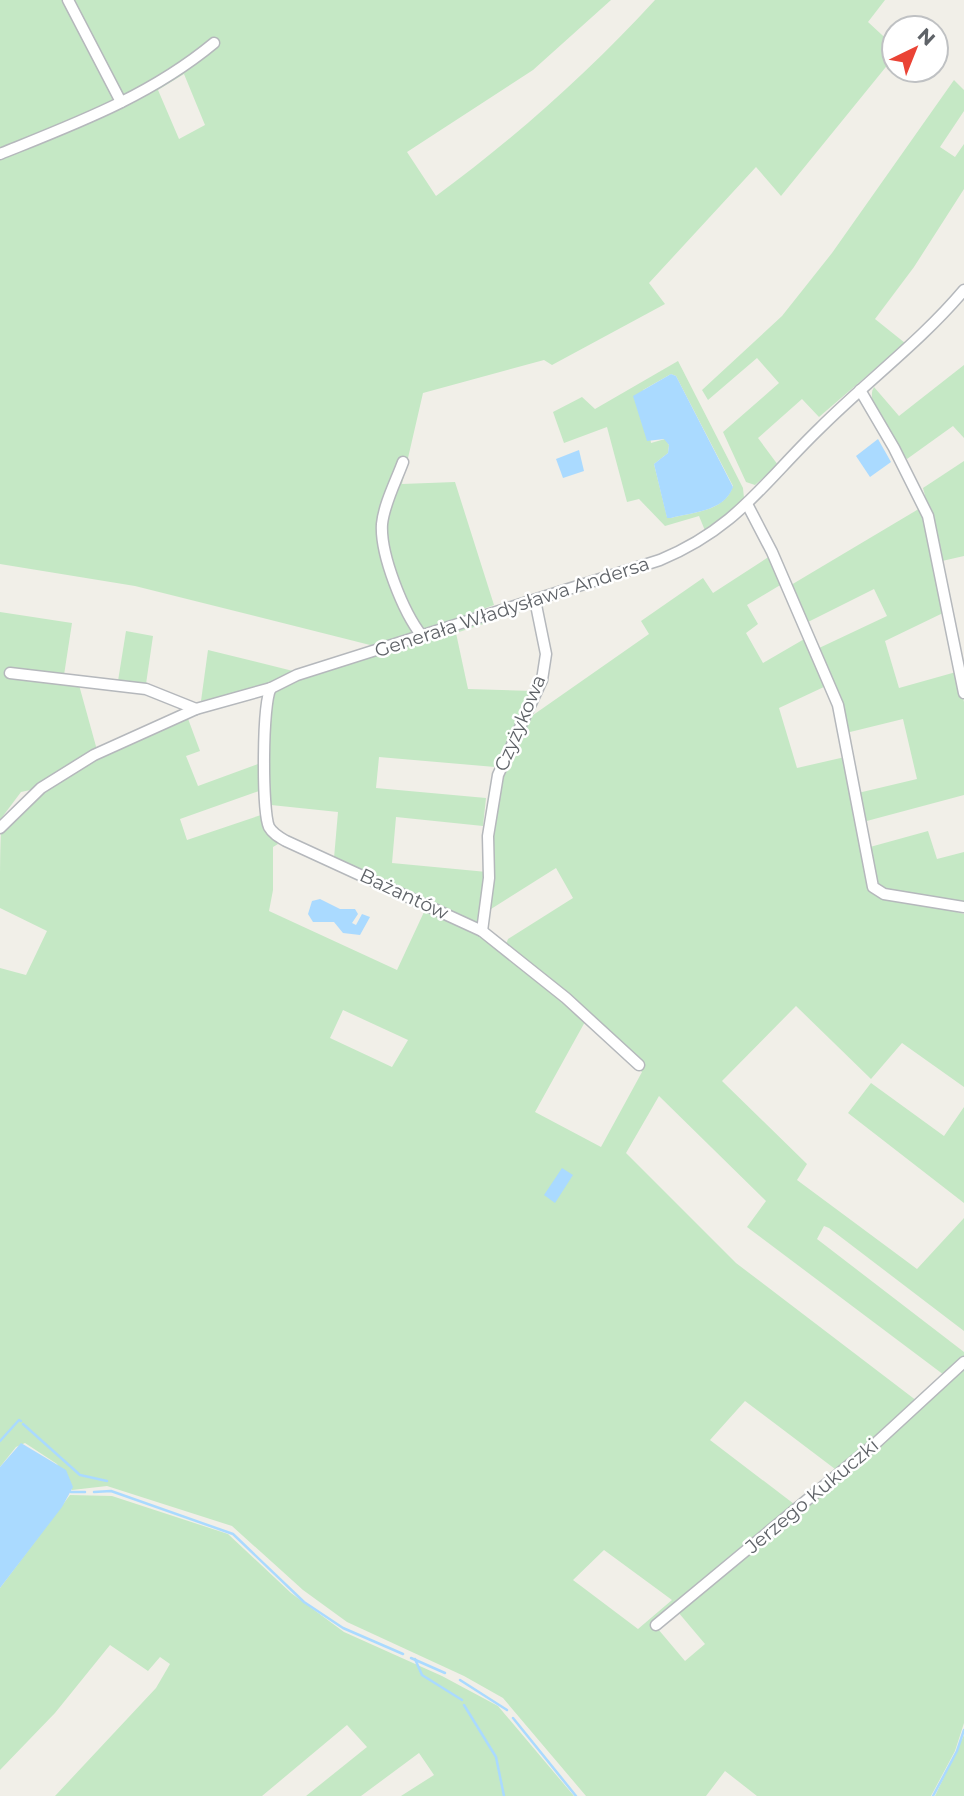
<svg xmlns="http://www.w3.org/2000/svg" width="964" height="1796" viewBox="0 0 964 1796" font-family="Montserrat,sans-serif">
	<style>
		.green { fill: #c5e8c5; fill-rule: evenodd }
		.water { fill: #aadaff }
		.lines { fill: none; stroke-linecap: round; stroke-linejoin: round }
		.stream { stroke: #aadaff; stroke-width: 2.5 }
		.minor-casing { stroke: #b5b8bc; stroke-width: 13 }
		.minor { stroke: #fff; stroke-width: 10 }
		.labels { text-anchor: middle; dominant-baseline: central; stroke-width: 5; stroke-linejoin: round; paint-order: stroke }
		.street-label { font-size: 19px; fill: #5f6368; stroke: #fff }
	</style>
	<rect width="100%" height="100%" fill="#f1efe8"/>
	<!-- green -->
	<g class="green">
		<path d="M0,0H611L533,70L407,152L436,196C516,137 588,73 655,0H885L868,22L894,46V57L781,196L756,167L649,283L665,304L552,365L544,360L423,393L402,484L455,482L494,605L378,647L135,586L0,564ZM184,74L205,125L179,139L158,90Z"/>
		<path d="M954,80L964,90V111L940,147L955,157L964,144V189L914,267L875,319L905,343L819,417L802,399L758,438L778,465L755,485L746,482L723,432L779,383L757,358L708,400L702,390L782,316L832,253Z"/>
		<path d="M678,361L743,488L744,498L718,525L706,533L699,516L665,526L639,499L627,502L607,427L564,443L553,412L582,397L595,409ZM671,374L676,376L733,486C725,512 692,512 671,518L667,517L654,464L668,453L669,445L665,439L651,443L643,390Z"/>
		<path d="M964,365V438L953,426L907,459C897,444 863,403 874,387L899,416Z"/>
		<path d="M964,461V556L942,561L923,488Z"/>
		<path d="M922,507L943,613L885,641L899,688L956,672L964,702V795L863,822L858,793L917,779L903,719L846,733L817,649L887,616L874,589L806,623L791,585Z"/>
		<path d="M770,556L782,584L747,605L758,624L746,633L763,663L806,638L826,686L779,708L797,768L845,757L871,888L964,914V1087L902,1043L871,1079L796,1006L722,1081L807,1164L797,1180L917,1269L964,1218V1331L829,1228L824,1226L817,1239L964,1352V1723L955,1751L931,1796H757L725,1771L706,1796H586L503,1698L464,1676L347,1622L303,1590L232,1526L107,1486L72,1490L57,1464L25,1443L16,1447L0,1467V968L26,975L47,931L0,908C0,890 0,847 1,832C21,786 142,737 187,716L200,751L186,756L198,786L258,764L259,791L180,819L187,840L261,815L266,831L278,844L273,847V890L269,911L397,970L424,912L428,911L465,926L504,950L508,939L573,898L556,868L491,909L492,839L499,784L526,720L649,634L641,621L703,578L713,593ZM343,1010L408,1040L392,1067L330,1038ZM586,1020L642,1072L601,1147L535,1112ZM659,1096L766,1201L747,1227L944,1375L917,1401L736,1263L626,1153ZM745,1401L835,1469L794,1504L710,1440ZM604,1550L672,1600L638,1629L573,1580ZM678,1612L705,1644L685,1661L658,1629Z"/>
		<path d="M524,608L526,610L456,633L468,689L534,691L495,767L379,757L376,788L486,798L483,826L396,817L392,863L487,872L477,923L334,858L338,812L271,805L267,712L274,690L287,681Z"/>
		<path d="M0,612L72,623L64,675L79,685L97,750L61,769L35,789L21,792L0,820Z"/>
		<path d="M126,631L153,636L146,684L118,681Z"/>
		<path d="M208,650L297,672L271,684L201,701Z"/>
		<path d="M928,831L937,859L964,852V903L883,891L874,884L870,847Z"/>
		<path d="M871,1083L944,1136L964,1107V1203L848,1113Z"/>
		<path d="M70,1495L112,1496L228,1534L291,1593L344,1632L442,1676L498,1706L574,1796H401L434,1775L419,1753L361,1796H306L367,1747L347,1725L262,1796H55L156,1688L170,1664L160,1657L148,1671L110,1645L55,1713L0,1770V1588Z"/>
		<path d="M964,1735V1796H935Z"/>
	</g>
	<!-- water -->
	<g class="water">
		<path d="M671,374L676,376L733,487C724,512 692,512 671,518H667L654,464L668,453L669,445L664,439L647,441L633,396Z"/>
		<path d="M878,439L891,462L870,477L856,456Z"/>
		<path d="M579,450L584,471L563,478L556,459Z"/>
		<path d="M320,899L340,909H355L358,914L352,923L356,925L362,914L370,917L360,935L343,933L334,922H313L308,914L312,901Z"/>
		<path d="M562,1168L573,1175L555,1203L544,1195Z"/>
		<path d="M21,1443L66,1470L73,1487L62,1507L0,1588V1467Z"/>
	</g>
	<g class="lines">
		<!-- stream -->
		<g class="stream">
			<path d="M23,1424L80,1475L107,1481"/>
			<path d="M0,1441L19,1420L21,1421"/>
			<path d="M71,1492H85"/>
			<path d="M94,1492L111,1491L233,1534L304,1602L343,1628L403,1654"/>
			<path d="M411,1658L445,1673"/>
			<path d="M415,1659L422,1675L462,1700"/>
			<path d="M460,1680L507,1710"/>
			<path d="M464,1705L496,1757L504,1796"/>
			<path d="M513,1718L576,1796"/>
			<path d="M933,1796L957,1751L964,1730"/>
		</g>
		<defs>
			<g id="minor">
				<path d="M68,0L121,102"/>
				<path d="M0,154C77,123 150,96 214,43"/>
				<path d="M860,390L894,448L928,516L964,693"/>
				<path d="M403,462C396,481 384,504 382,524C380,554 403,612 422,636"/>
				<path d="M747,504L772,552L838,705L873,887L884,894L964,907"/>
				<path d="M10,673L146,689L196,709"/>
				<path d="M271,688C262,702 262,811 269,827C273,834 279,837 286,841L482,931L566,998L639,1065"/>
				<path d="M0,828L41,788L94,755L196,709L271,688L297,675L660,560C737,528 763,483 820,428C867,381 921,341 964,290"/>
				<path d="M482,931L489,878L488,836L498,775L542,680L546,654L535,600"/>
				<path d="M656,1625L877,1442L964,1362"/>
			</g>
		</defs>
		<!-- minor casing -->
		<use href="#minor" class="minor-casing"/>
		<!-- minor -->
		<use href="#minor" class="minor"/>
	</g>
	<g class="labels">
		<!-- street labels -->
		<g class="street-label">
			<text transform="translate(512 607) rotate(-18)">Generała Władysława Andersa</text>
			<text transform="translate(520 723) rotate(-67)">Czyżykowa</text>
			<text transform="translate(404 894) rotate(25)">Bażantów</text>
			<text transform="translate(812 1496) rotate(-40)">Jerzego Kukuczki</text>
		</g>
	</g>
	<!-- north arrow -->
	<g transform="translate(915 49) rotate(43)"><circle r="33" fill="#ffffff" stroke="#bfc1c3" stroke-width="2"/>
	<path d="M0-5L12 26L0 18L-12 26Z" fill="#ea4335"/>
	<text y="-10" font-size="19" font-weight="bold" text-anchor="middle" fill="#5f6368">N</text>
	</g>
</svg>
